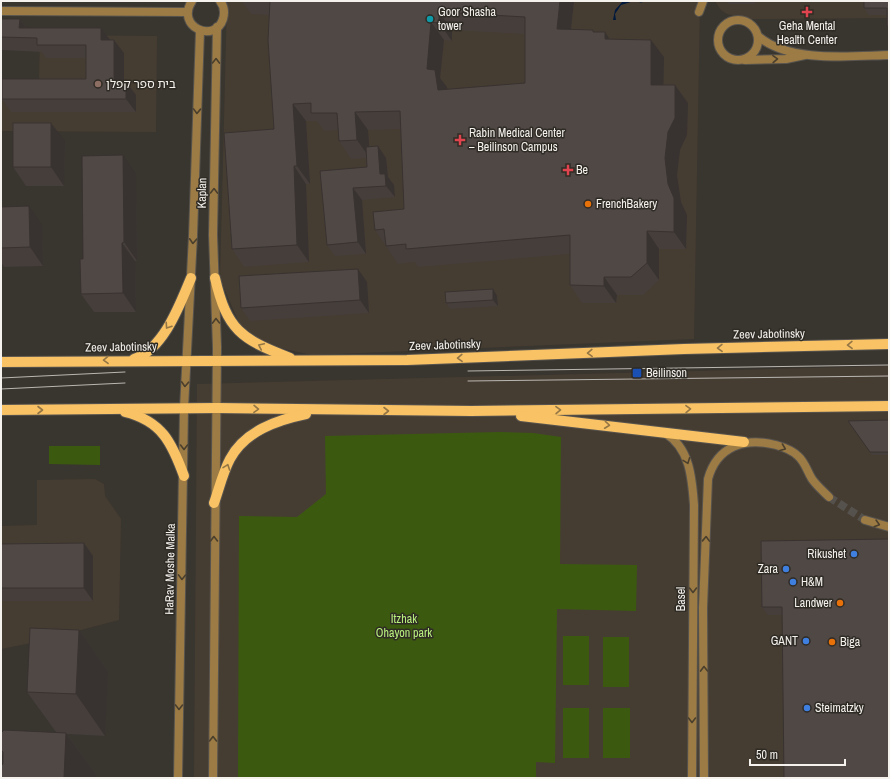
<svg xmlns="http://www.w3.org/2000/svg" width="890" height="779" viewBox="0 0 890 779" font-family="'Archivo Narrow','Noto Sans Hebrew',sans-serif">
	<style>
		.built { fill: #463d32 }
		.green { fill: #3b5a10 }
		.water { fill: #00193c }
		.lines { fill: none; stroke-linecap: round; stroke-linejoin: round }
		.tertiary-tunnel { stroke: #55514c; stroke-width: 8; stroke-dasharray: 8 4; stroke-linecap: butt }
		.minor-casing { stroke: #57534e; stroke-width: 10 }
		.tertiary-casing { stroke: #57534e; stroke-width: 10 }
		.primary-casing { stroke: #57534e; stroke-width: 12 }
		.minor { stroke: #9c7b44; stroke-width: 8 }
		.tertiary { stroke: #9c7b44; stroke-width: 8 }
		.primary { stroke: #f8c265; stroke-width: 10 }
		.tram { stroke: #bab7b2; stroke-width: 1 }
		.wall { fill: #453e3b; fill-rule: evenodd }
		.shaded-wall { fill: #383230 }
		.building { fill: #504845; stroke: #383230; fill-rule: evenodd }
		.oneway { stroke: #4a3f2d }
		.oneway2 { stroke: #947645 }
		.health-dot { fill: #e0444e; stroke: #2f2b25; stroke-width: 1.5 }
		.culture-dot { fill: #0f9aa8; stroke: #2f2b25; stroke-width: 1.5 }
		.education-dot { fill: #8d6e63; stroke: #2f2b25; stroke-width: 1.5 }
		.food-dot { fill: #e8710a; stroke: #2f2b25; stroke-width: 1.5 }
		.transit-dot { fill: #1a4fb4; stroke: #2f2b25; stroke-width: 1.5 }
		.shop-dot { fill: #3f7fe0; stroke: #2f2b25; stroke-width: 1.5 }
		.labels { text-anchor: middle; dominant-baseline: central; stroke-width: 3; stroke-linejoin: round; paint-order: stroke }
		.poi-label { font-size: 12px; fill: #f5f2ee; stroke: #2f2b25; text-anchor: start }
		.street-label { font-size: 12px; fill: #f5f2ee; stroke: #2f2b25 }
		.park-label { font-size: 12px; fill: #b9f17e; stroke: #2f2b25 }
	</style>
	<rect width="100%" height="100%" fill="#39352f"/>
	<!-- built -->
	<g class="built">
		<path d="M227,1H700L694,339L312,355L275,347L255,337L240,325L220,279Z"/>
		<path d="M715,1H889V18L751,19L727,14L721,10Z"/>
		<path d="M40,35L157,36L156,132L1,131V83L39,84Z"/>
		<path d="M889,366V778H194L197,384Z"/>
		<path d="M95,479L104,484L105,496L121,519L119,620L31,643L1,649V526L37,525V480Z"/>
	</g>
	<!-- green -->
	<g class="green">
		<path d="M499,432L533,433L561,437L560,564L637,565L636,611L557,609L555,763L536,762V778H238L239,516L297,517L326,494L325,436Z"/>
		<path d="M49,446H100V465L49,464Z"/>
		<rect x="563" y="636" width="26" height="49"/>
		<rect x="603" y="637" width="26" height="50"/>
		<rect x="563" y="708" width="26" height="50"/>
		<rect x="603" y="708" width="27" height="50"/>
	</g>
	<!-- water -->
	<path class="water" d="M623,1H639L643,3L634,1L621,5L615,14L616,20H613L615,10Z"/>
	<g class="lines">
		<!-- tertiary-tunnel -->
		<path class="tertiary-tunnel" d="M829,497L865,520"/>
		<defs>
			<g id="minor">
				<path d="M1,11L187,12"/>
				<path d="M699,12L703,1"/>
				<circle cx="738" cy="40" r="20"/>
				<path d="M758,36C789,63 850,56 889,55"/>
				<path d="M745,60L786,59L805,55"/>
			</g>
			<g id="tertiary">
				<path d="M192,1C175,27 215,44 223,19C225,12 224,6 220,1"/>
				<path d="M665,433C690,448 692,478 694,505L692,778"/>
				<path d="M865,520L889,527"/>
				<path d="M178,778L184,408L193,236L200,31"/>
				<path d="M213,778L217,347L213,235L217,27"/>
				<path d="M704,778L703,608L708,479C717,446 745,437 776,445C783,447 792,450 798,456C805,462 807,471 812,479C817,486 823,491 829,497"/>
			</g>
			<g id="primary">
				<path d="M215,278C227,330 241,339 290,358"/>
				<path d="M134,359C164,349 180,304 191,278"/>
				<path d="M1,362L407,360L684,349L889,344"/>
				<path d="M1,410L217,408L471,411L889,406"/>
				<path d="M125,412C162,421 172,443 184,476"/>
				<path d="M521,416L744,442"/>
				<path d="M214,503C219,489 223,472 230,459C245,431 277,420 306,414"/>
			</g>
		</defs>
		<!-- minor casing -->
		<use href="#minor" class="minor-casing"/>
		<!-- tertiary casing -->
		<use href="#tertiary" class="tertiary-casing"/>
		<!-- primary casing -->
		<use href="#primary" class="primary-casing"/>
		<!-- minor -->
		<use href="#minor" class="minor"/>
		<!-- tertiary -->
		<use href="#tertiary" class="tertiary"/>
		<!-- primary -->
		<use href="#primary" class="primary"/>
		<!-- tram -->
		<g class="tram">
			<path d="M468,371L889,365"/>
			<path d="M1,378L125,372"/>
			<path d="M468,381L889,376"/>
			<path d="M1,389L125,383"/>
		</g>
	</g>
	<!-- wall -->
	<g class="wall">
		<path d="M242,1H574L571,30L595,32L609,39L664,57L663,85H675L688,103L687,135L680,150L677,175L681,202L687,215L686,249H659V280L643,295H617L616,303H582L570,285V254L418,267L415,262L398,264L375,230L404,209L401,129L368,130L369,147L378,146L386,158L388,177L394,185L395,197L362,200L366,254L335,256L327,245L320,171L367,167V158L351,159L339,141L338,130L324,131L317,121H306L310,184H306L309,262L244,267L232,249L274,129L269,15L251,14ZM452,30L525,34V83L447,89V87L440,78L444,40L452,41Z"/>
		<path d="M726,1H755V4H728Z"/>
		<path d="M829,1H889V29L887,26V15H869L864,8V2Z"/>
		<path d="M1,19H20L26,28H101L110,40L124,53V82H126L136,95V112H11L2,99L86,79V58H46L42,52L1,50Z"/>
		<path d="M65,141L64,186H26L13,167Z"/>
		<path d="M136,174L137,261H135L136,312H94L81,294Z"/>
		<path d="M1,207L42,225L43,266L4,267L1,262Z"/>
		<path d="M358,269L367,282L369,313L250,321L241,308Z"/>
		<path d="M493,289L497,296L498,306L450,309L446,303Z"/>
		<path d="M889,420V455H872L848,421Z"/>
		<path d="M889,539L782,615H768L762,607Z"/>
		<path d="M84,543L93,556V601H1V544Z"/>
		<path d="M79,630L108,672L105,736L67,734L96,775L3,764V755L1,752V733L56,732L27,692Z"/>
	</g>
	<!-- shaded-wall -->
	<g class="shaded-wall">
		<path d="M560,1H574L569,47L557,29Z"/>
		<path d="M439,12L452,30V41L439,23Z"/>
		<path d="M20,19L29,33L19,28Z"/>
		<path d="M431,22L444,40L440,78L447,87L450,108L438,90L427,69Z"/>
		<path d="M101,28L111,41L101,40Z"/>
		<path d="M605,32L617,50L605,39Z"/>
		<path d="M114,40L124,53V95L114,82Z"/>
		<path d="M651,40L664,57L663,102L651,85Z"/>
		<path d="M126,82L136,95V112L126,99Z"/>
		<path d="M675,85L688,103L687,135L680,150L677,175L681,202L687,215L686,249L674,232L665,158L668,132Z"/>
		<path d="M293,104L306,121L310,184L297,166Z"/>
		<path d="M355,112L368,130L370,158L357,140Z"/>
		<path d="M51,123L65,141L64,186L51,167Z"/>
		<path d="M378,146L386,158L388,177L394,185L395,197L386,186L380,174Z"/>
		<path d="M123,155L136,174L137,261L124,242Z"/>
		<path d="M294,166L306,184L309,262L297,245Z"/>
		<path d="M353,188L362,200L366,254L358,242Z"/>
		<path d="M29,206L42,225L43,266L30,247Z"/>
		<path d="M647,231L659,249V280L647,263Z"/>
		<path d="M122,243L135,261L136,312L123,293Z"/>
		<path d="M358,269L367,282L369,313L360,300Z"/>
		<path d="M604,277L617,295L616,303L604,286Z"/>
		<path d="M493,289L497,296L498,306L493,300Z"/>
		<path d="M84,543L93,556V601L84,588Z"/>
		<path d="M79,630L108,672L105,736L76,694Z"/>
		<path d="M66,733L96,775L95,778H64Z"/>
	</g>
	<!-- building -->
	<g class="building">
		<path d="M270,1H560L557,29L593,30V32H605V39L651,40V85H675V118L668,132L665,158L668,184L674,198V232L647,231V263L631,277H604V286L570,285V235L406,249V244L386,246L384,229L375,230L373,212L404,209L400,111L355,112L357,140L339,141L337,113H311V103L293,104L297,166H294L297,245L232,249L224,133L274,129L268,40ZM439,12L525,17V83L438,90L435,70L427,69L431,22L439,23Z"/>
		<path d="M864,1H889V26H887V8H864Z"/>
		<path d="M1,19H20L19,28H101V40H114V82H126V99H2V79H86V45H37V38L1,37Z"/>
		<rect x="13" y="123" width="38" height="44"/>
		<path d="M378,146L380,174H385L386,186L353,188L358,242L327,245L320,171L367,167L366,147Z"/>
		<path d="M123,155L124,242L122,243L123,293L81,294L80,259H83L82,156Z"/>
		<path d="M29,206L30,247L1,248V207Z"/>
		<path d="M358,269L360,300L241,308L239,276Z"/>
		<path d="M493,289V300L446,303L445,292Z"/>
		<path d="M889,420V452H870L848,421Z"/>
		<path d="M889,539V778H784L782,607H762L761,541Z"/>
		<path d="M84,543V588H1V544Z"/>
		<path d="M30,628L79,630L76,694L27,692Z"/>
		<path d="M4,730L66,733L64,778H1V766L3,764V752L1,750V733Z"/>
	</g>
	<!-- one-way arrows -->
	<defs><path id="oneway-chevron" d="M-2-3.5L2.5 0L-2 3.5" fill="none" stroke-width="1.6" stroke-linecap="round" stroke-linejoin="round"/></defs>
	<g class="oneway">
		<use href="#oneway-chevron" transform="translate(775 59) rotate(-2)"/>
		<use href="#oneway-chevron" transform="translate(216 61) rotate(-89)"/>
		<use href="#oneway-chevron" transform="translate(197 111) rotate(92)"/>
		<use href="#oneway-chevron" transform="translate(214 191) rotate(-89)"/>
		<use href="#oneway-chevron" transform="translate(193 241) rotate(93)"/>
		<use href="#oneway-chevron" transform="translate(216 321) rotate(-91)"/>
		<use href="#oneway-chevron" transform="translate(185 384) rotate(93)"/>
		<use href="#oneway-chevron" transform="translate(184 447) rotate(90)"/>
		<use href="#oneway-chevron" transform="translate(783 448) rotate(21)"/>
		<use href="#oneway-chevron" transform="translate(687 461) rotate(69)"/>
		<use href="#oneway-chevron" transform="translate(877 524) rotate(16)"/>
		<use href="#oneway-chevron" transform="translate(214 539) rotate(-90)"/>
		<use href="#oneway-chevron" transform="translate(706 539) rotate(-88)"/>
		<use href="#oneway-chevron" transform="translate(182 577) rotate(91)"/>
		<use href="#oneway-chevron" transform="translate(693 590) rotate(90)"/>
		<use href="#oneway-chevron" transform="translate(704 669) rotate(-91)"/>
		<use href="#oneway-chevron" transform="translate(179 707) rotate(91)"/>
		<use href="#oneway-chevron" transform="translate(692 720) rotate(90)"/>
		<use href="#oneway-chevron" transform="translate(213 739) rotate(-90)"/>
	</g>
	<g class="oneway2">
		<use href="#oneway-chevron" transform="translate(168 326) rotate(124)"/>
		<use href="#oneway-chevron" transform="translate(850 345) rotate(179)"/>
		<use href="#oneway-chevron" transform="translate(261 346) rotate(-155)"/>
		<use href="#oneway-chevron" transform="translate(720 348) rotate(179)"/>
		<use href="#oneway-chevron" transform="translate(590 353) rotate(178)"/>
		<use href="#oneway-chevron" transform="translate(460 358) rotate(178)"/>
		<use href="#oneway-chevron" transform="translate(106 360) rotate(179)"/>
		<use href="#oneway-chevron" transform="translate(256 409) rotate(1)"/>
		<use href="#oneway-chevron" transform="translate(688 409) rotate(-1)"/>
		<use href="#oneway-chevron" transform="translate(40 410)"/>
		<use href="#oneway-chevron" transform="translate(558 410) rotate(-1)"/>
		<use href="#oneway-chevron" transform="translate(386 411)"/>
		<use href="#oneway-chevron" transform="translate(607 425) rotate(6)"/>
		<use href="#oneway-chevron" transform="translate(227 467) rotate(-70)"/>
	</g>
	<!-- markers -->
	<g class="health-dot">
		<path d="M805 6h4v4h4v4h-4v4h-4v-4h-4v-4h4z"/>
		<path d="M458 134h4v4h4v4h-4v4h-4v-4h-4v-4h4z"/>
		<path d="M566 164h4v4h4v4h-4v4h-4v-4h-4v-4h4z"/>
	</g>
	<circle class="culture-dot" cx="430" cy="19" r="4"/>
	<circle class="education-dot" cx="98" cy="84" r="4"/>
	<g class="food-dot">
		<circle cx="588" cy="204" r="4"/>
		<circle cx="840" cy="603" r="4"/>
		<circle cx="832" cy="642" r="4"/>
	</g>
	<rect class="transit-dot" x="632" y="368" width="10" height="10" rx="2"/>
	<g class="shop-dot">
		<circle cx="854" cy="554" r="4"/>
		<circle cx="786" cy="569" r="4"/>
		<circle cx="793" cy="582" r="4"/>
		<circle cx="806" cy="641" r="4"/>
		<circle cx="807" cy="708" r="4"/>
	</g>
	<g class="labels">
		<!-- poi labels -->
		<g class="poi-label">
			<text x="438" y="12">Goor Shasha<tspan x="438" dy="14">tower</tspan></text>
			<text x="807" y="26" text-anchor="middle">Geha Mental<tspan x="807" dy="14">Health Center</tspan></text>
			<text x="106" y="84">בית ספר קפלן</text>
			<text x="469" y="133">Rabin Medical Center<tspan x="469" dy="14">– Beilinson Campus</tspan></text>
			<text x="576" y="170">Be</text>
			<text x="596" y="204">FrenchBakery</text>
			<text x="646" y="373">Beilinson</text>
			<text x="846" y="554" text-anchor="end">Rikushet</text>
			<text x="778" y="569" text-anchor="end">Zara</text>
			<text x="801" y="582">H&amp;M</text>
			<text x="832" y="603" text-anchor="end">Landwer</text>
			<text x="798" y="641" text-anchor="end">GANT</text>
			<text x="840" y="642">Biga</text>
			<text x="815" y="708">Steimatzky</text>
		</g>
		<!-- street labels -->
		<g class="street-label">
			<text transform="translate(202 193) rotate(-89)">Kaplan</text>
			<text transform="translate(769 334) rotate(-1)">Zeev Jabotinsky</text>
			<text transform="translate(445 345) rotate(-2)">Zeev Jabotinsky</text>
			<text transform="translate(121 347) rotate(-1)">Zeev Jabotinsky</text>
			<text transform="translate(170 569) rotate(-89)">HaRav Moshe Malka</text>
			<text transform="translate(681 599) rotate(-90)">Basel</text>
		</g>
		<!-- park labels -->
		<g class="park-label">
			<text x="404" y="619">Itzhak<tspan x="404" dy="14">Ohayon park</tspan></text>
		</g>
	</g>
	<!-- border -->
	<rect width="890" height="779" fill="none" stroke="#f5f2ee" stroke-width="4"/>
	<!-- scale -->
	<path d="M750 759v6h95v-6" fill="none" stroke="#f5f2ee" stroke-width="2"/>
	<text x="756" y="759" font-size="12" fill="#f5f2ee" stroke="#2f2b25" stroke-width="3" paint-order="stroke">50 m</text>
</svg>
